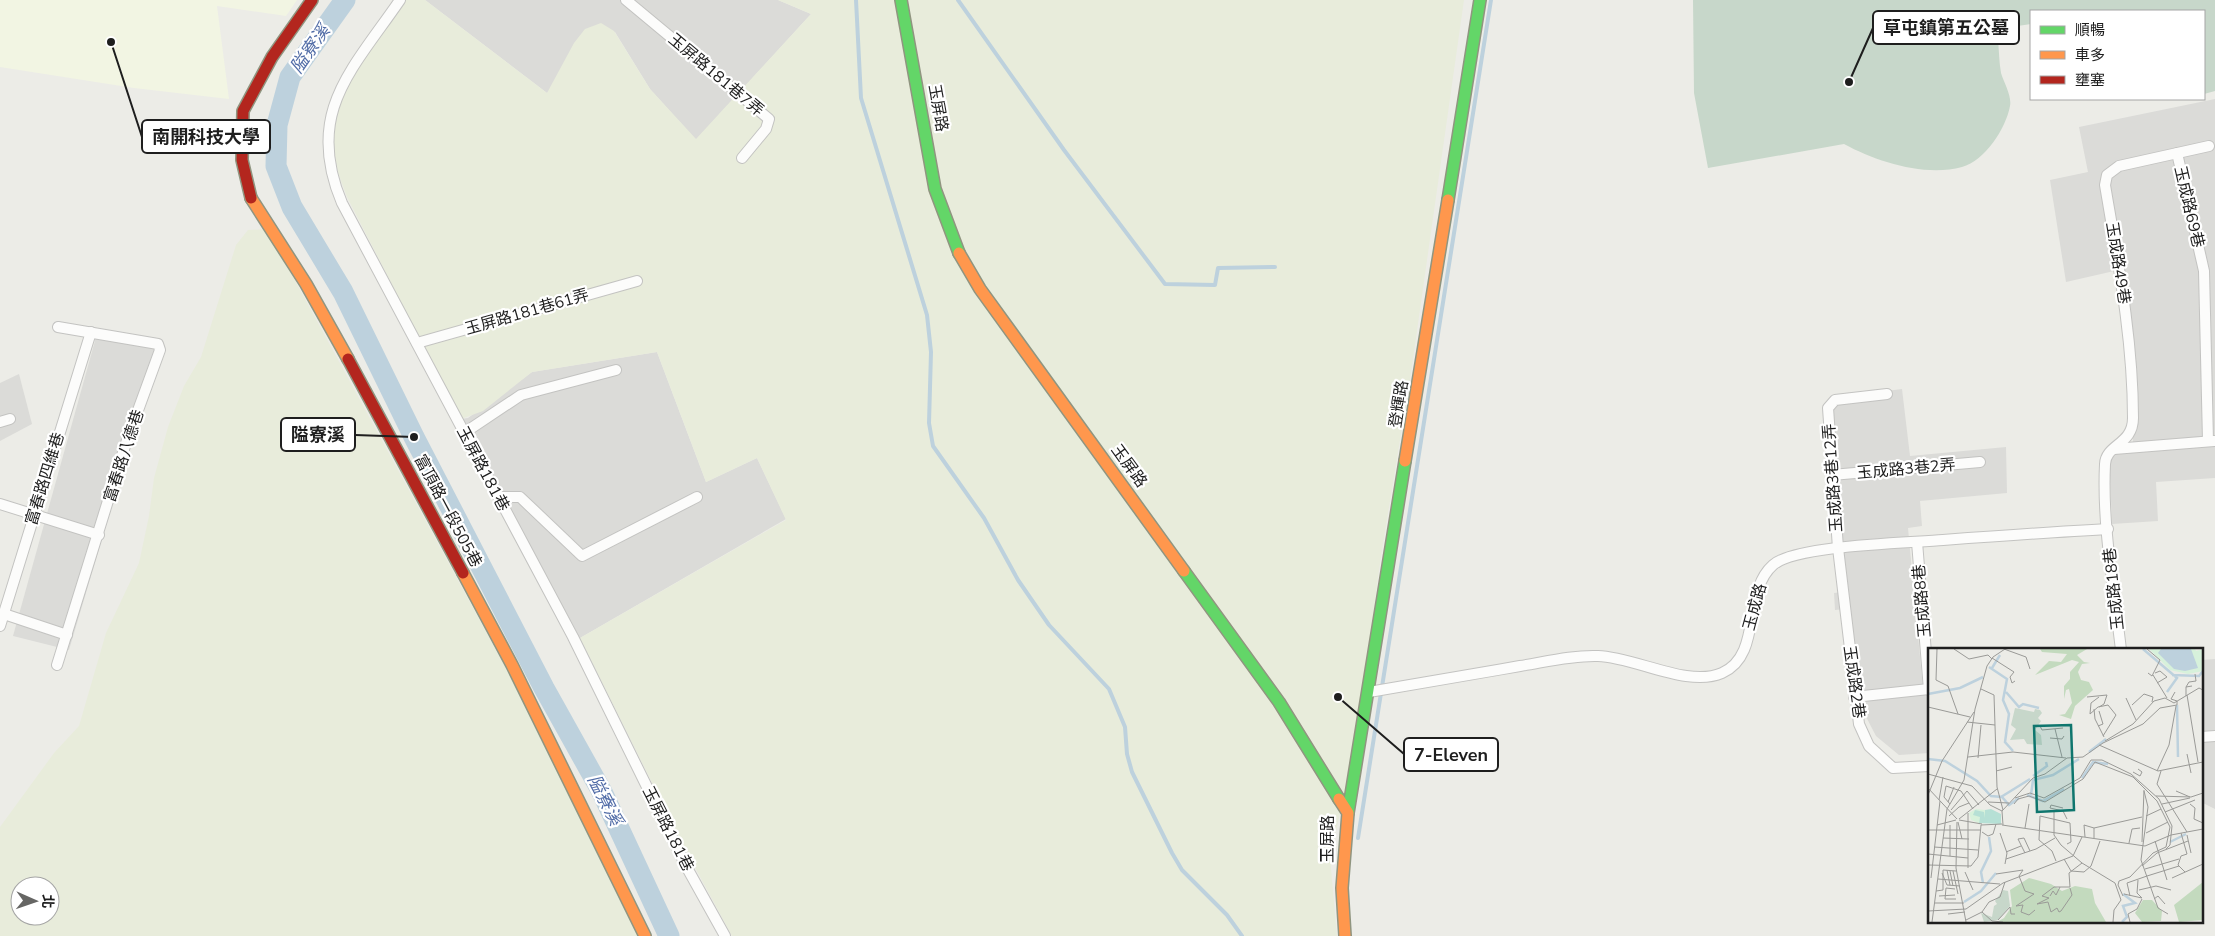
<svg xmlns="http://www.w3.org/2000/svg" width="2215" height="936" viewBox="0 0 2215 936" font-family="'Nunito Sans','Noto Sans TC',sans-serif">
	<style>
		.residential { fill: #dbdbd8 }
		.education { fill: #f2f5e3 }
		.farmland { fill: #e8ecdb; fill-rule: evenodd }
		.cemetery { fill: #c7d7ca }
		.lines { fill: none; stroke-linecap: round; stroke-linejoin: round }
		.stream { stroke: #bdd1dd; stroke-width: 4 }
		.river { stroke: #bdd1dd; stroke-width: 21 }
		.street-casing { stroke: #c3c3c1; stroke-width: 12 }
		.fast-casing { stroke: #909580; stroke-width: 14 }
		.slow-casing { stroke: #909580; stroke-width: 14 }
		.jam-casing { stroke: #909580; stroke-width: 14 }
		.street { stroke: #fcfcfb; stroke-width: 10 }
		.fast { stroke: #63d668; stroke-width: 11 }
		.slow { stroke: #ff974d; stroke-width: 11 }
		.jam { stroke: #b3261e; stroke-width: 11 }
		.labels { text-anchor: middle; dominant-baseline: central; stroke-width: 4.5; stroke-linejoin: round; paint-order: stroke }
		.street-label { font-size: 16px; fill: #1e1e1e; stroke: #fff }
		.water-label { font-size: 18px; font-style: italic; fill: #526da7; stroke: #fff }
		.inset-river { fill: none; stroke: #bdd1dd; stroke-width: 2.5 }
		.inset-road { fill: none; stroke: #9a9a97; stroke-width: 1 }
		.view { fill: #0f766e; fill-opacity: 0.15; stroke: #0f766e; stroke-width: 2.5 }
		.inset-edge { fill: none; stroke: #1e1e1e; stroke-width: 2.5 }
		.leader { fill: none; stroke: #1e1e1e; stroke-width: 2 }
		.callout-dot { fill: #1e1e1e; stroke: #fff; stroke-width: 2 }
		.callout { fill: #fff; stroke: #1e1e1e; stroke-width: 2 }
		.callout-label { font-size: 18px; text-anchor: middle; font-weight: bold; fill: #1e1e1e }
	</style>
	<rect width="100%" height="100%" fill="#ecece7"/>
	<!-- residential -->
	<g class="residential">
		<path d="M425,0H778L811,14L696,140L650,89L615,32L547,93Z"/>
		<path d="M2215,99V478L2156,482L2158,521L2112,524L2109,452L2133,446L2132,378L2123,269L2066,282L2050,180L2088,172L2079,127Z"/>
		<path d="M98,330L161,341L69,650L13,636Z"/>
		<path d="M657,352L706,482L757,458L786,519L580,638L461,419L468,418L532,372Z"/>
		<path d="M19,374L32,424L0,441V383Z"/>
		<path d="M1902,389L1910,456L2006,447L2007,493L1920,501L1922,526L1908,528L1923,689L1929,688V753L1899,755L1876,736L1861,707L1845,609L1835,610L1834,593L1843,592L1830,402L1838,397Z"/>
		<path d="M2215,659V809L2201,802V660Z"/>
	</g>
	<!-- education -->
	<path class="education" d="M0,0H297L286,16L217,6L229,99L134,88L0,67Z"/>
	<!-- farmland -->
	<g class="farmland">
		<path d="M401,0H425L547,93L574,43L585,29L601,23L614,31L650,89L696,139L811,14L778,0H1464L1411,373L1381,556L1355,748L1330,857L1337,936H732L684,847L580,638L786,520L757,458L706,482L657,352L532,372L483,411L461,419L347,197L338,173L330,128L337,101Z"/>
		<path d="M267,229L509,674L638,936H0V827L54,753L79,726L106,633L139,563L149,516L154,478L168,427L184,386L201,357L236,245L248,230ZM20,886H50V916H20Z"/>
	</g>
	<!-- cemetery -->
	<path class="cemetery" d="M1693,0H2215V91L2204,94V11H2031V24L2011,27L1998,39C1999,50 1999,62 2001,73C2004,83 2012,96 2010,106C2006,128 1985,161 1962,167C1925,177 1877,162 1844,144L1708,168L1694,93Z"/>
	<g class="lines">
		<!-- stream -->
		<g class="stream">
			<path d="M856,0L861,98L927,315L931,352L929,423L933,446L984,518L1018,580L1049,625L1109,689L1125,727L1127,754L1132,772L1172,853L1182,870L1227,915L1242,936"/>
			<path d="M958,0L1064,150L1165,284L1215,285L1218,268L1275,267"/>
			<path d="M1358,838L1491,0"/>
		</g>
		<!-- river -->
		<path class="river" d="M345,0L290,77L277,125L276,166L292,207L343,292L414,437L544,688L602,792L669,936"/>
		<defs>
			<g id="street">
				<path d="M400,0C352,70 304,113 342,203L573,637L686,866L725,936"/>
				<path d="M626,0L769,119L766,129L742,158"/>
				<path d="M2177,153L2204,271L2208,441"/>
				<path d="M417,343L637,281"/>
				<path d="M1887,394L1835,400L1828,408L1838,548L1859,724L1869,746L1893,768L1929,766"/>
				<path d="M0,422L10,419"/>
				<path d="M464,433L521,395L616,370"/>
				<path d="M2114,449L2214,441"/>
				<path d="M1832,475L1980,462"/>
				<path d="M498,497H520L582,556L697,497"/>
				<path d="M0,504L99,535"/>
				<path d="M1917,542L1929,690"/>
				<path d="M4,614L67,635"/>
				<path d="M0,626L91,332"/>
				<path d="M2121,650C2114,589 2102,526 2105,464C2106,444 2133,445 2133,418C2133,340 2118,262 2105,185L2107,175L2119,166L2209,146"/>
				<path d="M57,665L125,446L160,350L158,344L58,327"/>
				<path d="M1369,692C1420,683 1470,675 1520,666C1545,662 1572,655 1598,656C1635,657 1688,688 1722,673C1763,655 1742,592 1773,565C1795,545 1910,543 1943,540C1998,536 2053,532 2108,529"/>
				<path d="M1854,697L1929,689"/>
				<path d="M2201,737L2215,736"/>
			</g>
			<g id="fast">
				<path d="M901,0L935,189L959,253"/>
				<path d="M1448,200L1480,0"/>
				<path d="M1184,571L1279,702L1339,799"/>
				<path d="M1348,813L1405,461"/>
			</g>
			<g id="slow">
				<path d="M251,198L306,284L348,359"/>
				<path d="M959,253L980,289L1184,571"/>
				<path d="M1405,461L1448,200"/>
				<path d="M463,573L512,665L645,936"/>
				<path d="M1339,799L1348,813L1342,888L1345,936"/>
			</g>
			<g id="jam">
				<path d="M251,198L242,160L243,111L272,57L312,0"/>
				<path d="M348,359L463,573"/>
			</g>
		</defs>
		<!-- street casing -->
		<use href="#street" class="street-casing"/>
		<!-- fast casing -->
		<use href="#fast" class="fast-casing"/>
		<!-- slow casing -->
		<use href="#slow" class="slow-casing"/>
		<!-- jam casing -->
		<use href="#jam" class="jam-casing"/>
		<!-- street -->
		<use href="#street" class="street"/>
		<!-- fast -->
		<use href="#fast" class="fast"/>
		<!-- slow -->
		<use href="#slow" class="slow"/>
		<!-- jam -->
		<use href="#jam" class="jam"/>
	</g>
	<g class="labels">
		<!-- street labels -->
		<g class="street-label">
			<text transform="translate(716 75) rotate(40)">玉屏路181巷7弄</text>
			<text transform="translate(938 108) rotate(80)">玉屏路</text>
			<text transform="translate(2189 207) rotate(77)">玉成路69巷</text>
			<text transform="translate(2118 263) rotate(81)">玉成路49巷</text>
			<text transform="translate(527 312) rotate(-16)">玉屏路181巷61弄</text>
			<text transform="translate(1399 404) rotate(-81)">登輝路</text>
			<text transform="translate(124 456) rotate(-72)">富春路八德巷</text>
			<text transform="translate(1129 466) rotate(54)">玉屏路</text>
			<text transform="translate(483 469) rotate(62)">玉屏路181巷</text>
			<text transform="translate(1906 469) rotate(-5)">玉成路3巷2弄</text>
			<text transform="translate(1833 478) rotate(-94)">玉成路3巷12弄</text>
			<text transform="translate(45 479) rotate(-73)">富春路四維巷</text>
			<text transform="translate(448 511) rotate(62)">富頂路一段505巷</text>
			<text transform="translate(2114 589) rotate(-96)">玉成路18巷</text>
			<text transform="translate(1922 601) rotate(-95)">玉成路8巷</text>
			<text transform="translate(1755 607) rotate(-75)">玉成路</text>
			<text transform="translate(1854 682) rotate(82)">玉成路2巷</text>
			<text transform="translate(668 829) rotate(63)">玉屏路181巷</text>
			<text transform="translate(1328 839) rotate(-90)">玉屏路</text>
		</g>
		<!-- water labels -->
		<g class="water-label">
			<text transform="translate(310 49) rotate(-55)">隘寮溪</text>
			<text transform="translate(605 800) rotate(63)">隘寮溪</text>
		</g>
	</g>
	<!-- overview -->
	<g transform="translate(1928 648)">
		<rect width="275" height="275" fill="#ecece7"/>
		<path d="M112,1H159L149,7L156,14L162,15L154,16L150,24L153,32L161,34L165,42L147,58L143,71L131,67L137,66L144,55L141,41L138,42L136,51V38L142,31V24L151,14L144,12L107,27L121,13L133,14L139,6L114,4ZM101,230L123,236L134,243L147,238L164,241L167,255L178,274H69L76,270L84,258L82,242ZM275,234V272L251,274L246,257ZM215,252H224L234,263L233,273L214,274L207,265Z" fill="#c3dabe"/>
		<path d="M87,60L106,64L107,61L112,62L114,65L110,70L113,73L107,82L113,87L114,97L99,96L96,91L82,92L88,81L83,77ZM75,242L80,243L82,258L70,272L56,274L53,265L64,269L66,258L69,256L67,253Z" fill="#c7d7ca"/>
		<path d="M221,1H267L268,3L275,1V23L260,26L242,22ZM48,161L57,162V170H52L51,175L43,172L41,165Z" fill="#d7f1db"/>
		<path d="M63,161L73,166V176L51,175L52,169L45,167L47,162L56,164L57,170V162Z" fill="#b6e0d5"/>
		<path d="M233,1H263L270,20L257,23L246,21L230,5Z" fill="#bdd1dd"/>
		<path class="inset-river" d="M215,1L249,30L239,44M61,19L79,31L75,52L81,66L77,94L85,103M64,20L72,7M244,27L271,28L275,23M78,44L91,59L95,56L111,60M0,46L32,40L55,29M249,57L250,109M161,104L178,91M0,111L17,113L49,133L63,148L74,149L81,157L91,150M105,128L119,118L118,114M154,130L165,114L180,116M99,147L115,153L136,141M103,147L105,132L125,127L151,111M73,149L102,131M242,194L258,186M55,235L53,224L63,203L61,189M36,254L53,243L68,225M194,274L199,269L195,258L207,255L195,246"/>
		<path class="inset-road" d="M9,1L8,32L20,38L30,66M26,1L41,11L60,7L64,11M76,1L98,9L102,21M219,1L232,12L224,28L220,25M64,10L86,24L82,29L84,35L87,33M227,25L232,23L239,29L229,35M225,27L239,50M258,39L261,34L268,33L267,26M53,41L66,47L69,139L75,162M259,47L270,114M258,48V39L264,38M159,49L179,47L176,56L171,59M171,49L163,55L162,66L170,59L180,57L188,67L175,88M198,50L208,72M204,57L216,46L225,49L224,54M0,59L42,69M166,61L167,71L176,89M39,74L67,77M112,78L114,82L135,80M170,78L175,76L171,63M127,81L134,109M122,90L134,91L136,88M177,93L205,76L226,53L237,50L246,55L271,40L275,42M171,97L230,123L275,114M259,106L263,125M40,109L85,104L138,110M50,110L53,77M68,123L84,119M229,123L241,97L248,58M233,123L229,136L259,184M205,124L212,128L214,124L210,121M0,126L44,138L62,157L74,163L75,177M0,140L29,171M216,143L220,159L213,212L230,260L240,266M248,143L262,149M0,147L14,113L46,64M228,148L263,149L275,145M87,150L102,145L116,150L152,130L163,112H174L203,126L231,151L244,178L242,197L238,201M11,152L15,129M20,154L26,139M60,154L81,155M22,156L16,149L18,138L33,143L45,161M86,156L90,151L101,148L117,154L155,131L167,114L205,129L229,153L242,179L238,199L225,205L202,229L191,233L190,237L195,248M234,156L262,150M262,156L267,160L266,171L275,175M122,160L135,163L139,171M122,160L123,157L135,160M23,162L39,143L51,157M74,163L105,130L117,126L139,110L155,109L175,95L215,76L232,60L249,57V53L243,51L247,44M126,163V187L133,197L154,215L187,235L193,252L186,262L185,274M237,164L267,152M21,168L31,159L41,155M218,168L233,161M31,171L69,141M31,172L54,176M29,174L28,220L38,274M30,174L34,191M9,177L28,172M74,177L217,198L243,187L275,181M97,180L101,156M0,182H52M54,184L60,188L65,186L68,176M72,185L79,205L77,216M218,185L240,174M253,185L259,206L253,208L250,217L257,224M259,187L263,205M157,189L156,177L166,180M15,190L41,191M166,190V180L214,169M90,191L96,190L102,203M90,191L97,205M227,193L239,232M214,194L216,142M201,195L204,181L212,180M139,196L143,194L142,175M6,199L50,202M78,204L93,198M0,206L40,210M22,208V177M78,211L108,201L127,190M136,211L143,223L156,224L163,218L172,193M128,213L124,203L111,192L112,168L142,175M0,217L43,218L50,209L53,177L74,176M214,218L229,205L260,193M40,220V165M217,221L251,211M19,222L22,237M22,223L25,238M25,223L30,246M37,224L45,242M14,225L19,237L32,238M68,226L95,222L91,228L97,243L106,246L88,258L95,257L93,264L101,267L107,262M219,228L251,218M3,230L12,153M244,230L275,216M10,231L72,236M142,240L144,247L133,263L131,264L129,260L123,264L120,254L109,256L121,250L114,248L126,239H142L141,225L154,215M27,241L18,240L17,251H28M211,242L228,238L243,242M8,243L15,242V222L28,223M196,246L214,250L209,245L210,232M11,248L27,247M122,248L125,243L128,247L132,239M202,248L199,235L219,228M226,251L230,248L237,256M7,255H36M0,263L38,261L75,235L145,208L154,189M54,264L61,254L72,249L77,234M20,266L37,264M38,272L54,264L64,273L75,274M70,272L82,259L83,266H87M4,274L19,161L36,132L47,61L59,18L65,9L77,1M202,274L200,266L209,261L214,251"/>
		<path class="view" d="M143,77L146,162L109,164L106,78Z"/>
		<rect width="275" height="275" class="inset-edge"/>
	</g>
	<!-- callouts -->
	<path class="leader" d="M1849 82L1873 28M111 42L142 137M414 437L355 435M1338 697L1404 754"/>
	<g class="callout-dot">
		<circle cx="1849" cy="82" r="5"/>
		<circle cx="111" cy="42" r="5"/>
		<circle cx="414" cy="437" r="5"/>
		<circle cx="1338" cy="697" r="5"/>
	</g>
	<g class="callout">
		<rect x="1873" y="11" width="146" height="33" rx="5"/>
		<rect x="142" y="120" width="128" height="33" rx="5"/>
		<rect x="281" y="418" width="74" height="33" rx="5"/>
		<rect x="1404" y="738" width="94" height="33" rx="5"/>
	</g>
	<g class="callout-label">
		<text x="1946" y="34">草屯鎮第五公墓</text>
		<text x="206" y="143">南開科技大學</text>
		<text x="318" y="441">隘寮溪</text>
		<text x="1451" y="761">7-Eleven</text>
	</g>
	<!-- legend -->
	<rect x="2030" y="10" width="175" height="90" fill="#ffffff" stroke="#a5a5a5"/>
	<rect x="2040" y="26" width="25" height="8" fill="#63d668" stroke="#a5a5a5"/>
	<text x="2075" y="35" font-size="15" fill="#1e1e1e">順暢</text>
	<rect x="2040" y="51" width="25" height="8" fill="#ff974d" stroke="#a5a5a5"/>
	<text x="2075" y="60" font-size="15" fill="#1e1e1e">車多</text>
	<rect x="2040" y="76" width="25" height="8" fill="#b3261e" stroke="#a5a5a5"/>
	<text x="2075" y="85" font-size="15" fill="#1e1e1e">壅塞</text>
	<!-- north arrow -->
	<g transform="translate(35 901) rotate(92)"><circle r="24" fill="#ffffff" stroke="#a5a5a5"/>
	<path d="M0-4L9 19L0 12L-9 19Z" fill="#666664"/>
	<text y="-8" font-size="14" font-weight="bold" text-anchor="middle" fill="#1e1e1e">北</text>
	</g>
</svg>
